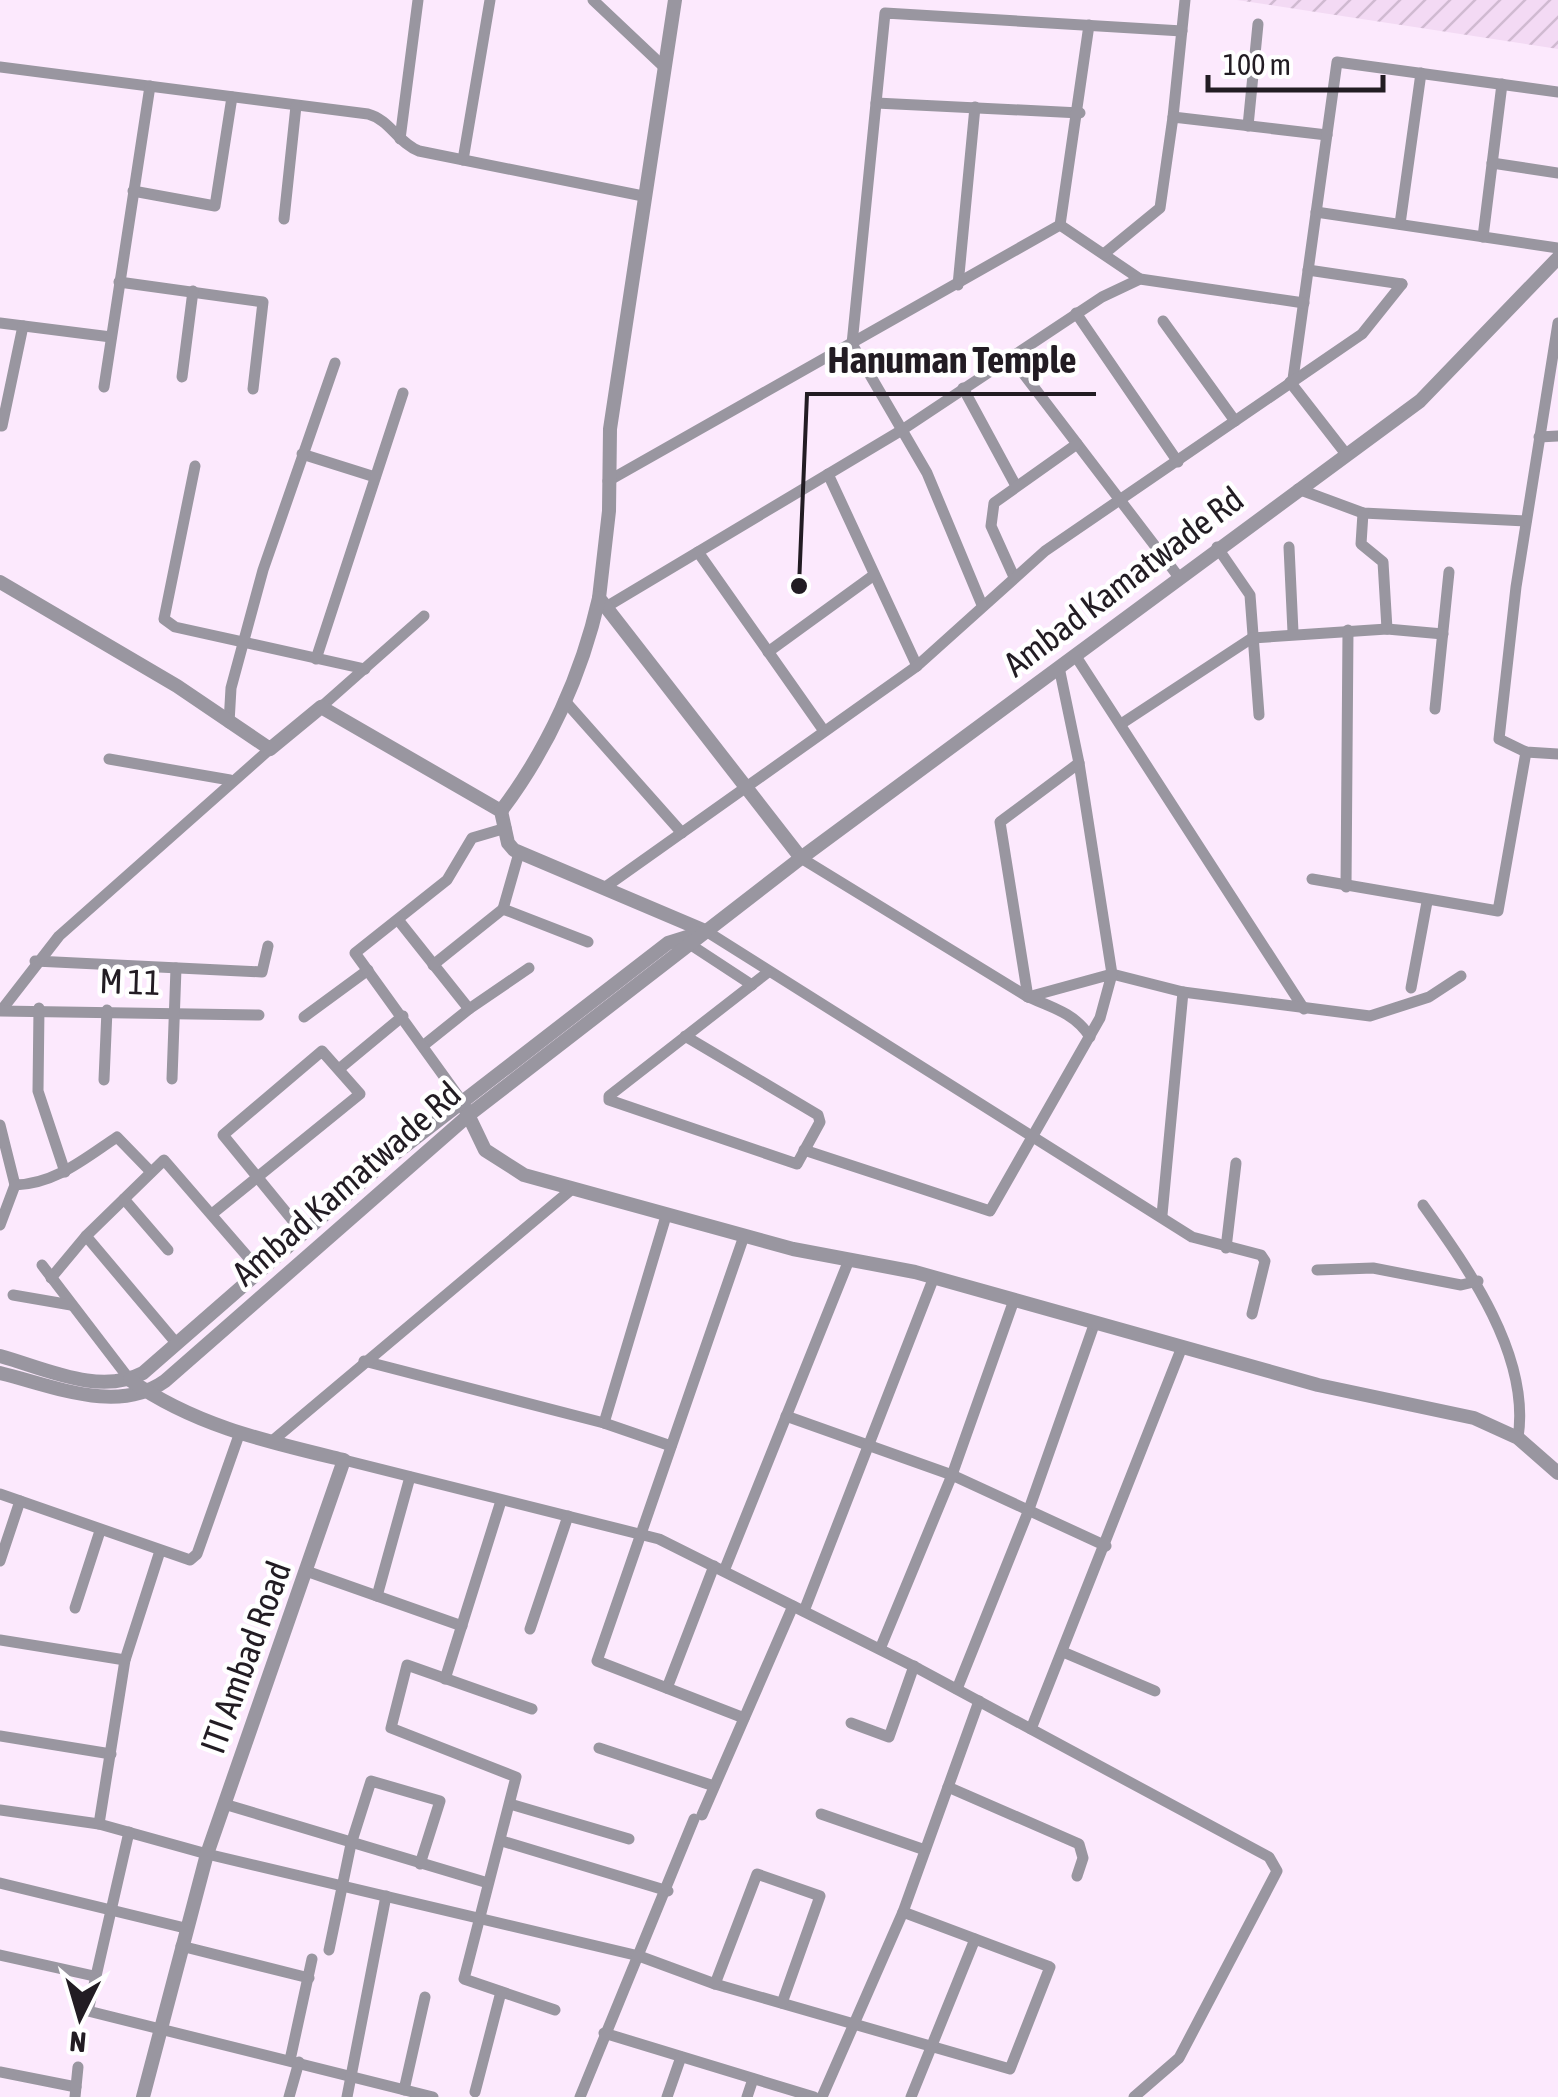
<svg xmlns="http://www.w3.org/2000/svg" width="1558" height="2097" viewBox="0 0 1558 2097" font-family="'Asap Condensed',sans-serif">
	<style>
		.industrial { fill: url(#industrial-furrows) }
		.lines { fill: none; stroke-linecap: round; stroke-linejoin: round }
		.minor { stroke: #9996a0; stroke-width: 11 }
		.tertiary { stroke: #9996a0; stroke-width: 14 }
		.labels { text-anchor: middle; dominant-baseline: central; stroke-width: 9; stroke-linejoin: round; paint-order: stroke }
		.street-label { font-size: 35px; fill: #221c23; stroke: #fff }
		.leader { fill: none; stroke: #221c23; stroke-width: 4 }
		.callout-dot { fill: #221c23; stroke: #fff; stroke-width: 4 }
		.callout-label { font-size: 38px; text-anchor: middle; font-weight: bold; fill: #221c23; stroke: #fff; stroke-width: 9; stroke-linejoin: round; paint-order: stroke }
	</style>
	<defs>
		<pattern id="industrial-furrows" width="10" height="10" patternUnits="userSpaceOnUse" patternTransform="scale(2.5)"><rect width="10" height="10" fill="#f3daf4"/><path d="M-1 1l2-2M0 10L10 0M9 11l2-2" fill="none" stroke="#d0bad1"/></pattern>
	</defs>
	<rect width="100%" height="100%" fill="#fce9fd"/>
	<!-- industrial -->
	<path class="industrial" d="M1237,0H1558V49Z"/>
	<g class="lines">
		<!-- minor -->
		<g class="minor">
			<path d="M593,0L665,68"/>
			<path d="M0,67L368,114C390,120 398,143 419,151L643,196"/>
			<path d="M876,103L1080,113"/>
			<path d="M1173,117L1185,0"/>
			<path d="M1248,126L1258,24"/>
			<path d="M400,139L418,0"/>
			<path d="M463,160L490,0"/>
			<path d="M1492,163L1558,173"/>
			<path d="M133,191L215,206L232,97"/>
			<path d="M1316,212L1558,248"/>
			<path d="M284,219L296,106"/>
			<path d="M1400,224L1421,73"/>
			<path d="M1060,225L1140,279"/>
			<path d="M1483,237L1502,84"/>
			<path d="M1105,253L1160,208L1173,117L1327,135"/>
			<path d="M1308,270L1402,284"/>
			<path d="M119,282L263,302L253,389"/>
			<path d="M958,285L975,107"/>
			<path d="M1076,313L1178,462"/>
			<path d="M1163,321L1235,421"/>
			<path d="M0,323L111,337"/>
			<path d="M1558,323L1516,587L1499,739L1526,752L1558,754"/>
			<path d="M1010,356L1178,576"/>
			<path d="M182,377L193,291"/>
			<path d="M1293,379L1337,62L1558,92"/>
			<path d="M1290,382L1346,454"/>
			<path d="M104,387L150,86"/>
			<path d="M963,388L1016,486"/>
			<path d="M2,426L23,326"/>
			<path d="M1539,437L1558,436"/>
			<path d="M302,454L375,477"/>
			<path d="M195,466L164,619L175,627L365,669"/>
			<path d="M828,474L917,666"/>
			<path d="M608,481L1060,225L1089,25"/>
			<path d="M1298,489L1363,513L1526,521"/>
			<path d="M1363,513L1361,544L1383,562L1387,629"/>
			<path d="M1217,547L1250,595L1259,715"/>
			<path d="M1289,547L1293,632"/>
			<path d="M698,552L824,731"/>
			<path d="M1014,577L991,526L994,503L1077,444"/>
			<path d="M982,605L927,473L852,344L885,13L1182,31"/>
			<path d="M606,607L902,430L1102,297L1140,279L1304,303"/>
			<path d="M768,652L874,575"/>
			<path d="M1075,655L1304,1009"/>
			<path d="M316,659L403,393"/>
			<path d="M1059,667L1079,763L1112,974L1183,992L1370,1016L1429,997L1461,976"/>
			<path d="M564,700L682,833"/>
			<path d="M321,707L424,616"/>
			<path d="M1435,709L1449,572"/>
			<path d="M229,723L231,688L263,570L335,363"/>
			<path d="M1121,724L1252,638L1387,629L1443,634"/>
			<path d="M109,759L230,780"/>
			<path d="M801,858L1028,997C1052,1007 1076,1014 1090,1037"/>
			<path d="M1312,879L1498,911L1526,752"/>
			<path d="M1346,887L1348,630"/>
			<path d="M604,888L917,666L1045,551L1362,334L1402,284"/>
			<path d="M503,909L519,853"/>
			<path d="M399,921L469,1009L529,968"/>
			<path d="M706,931L1192,1237L1261,1255L1265,1261L1252,1314"/>
			<path d="M691,945L752,985"/>
			<path d="M35,961L262,972L268,946"/>
			<path d="M433,965L503,909L588,942"/>
			<path d="M1411,988L1427,902"/>
			<path d="M1028,997L1000,822L1079,763"/>
			<path d="M3,1008L59,936L270,749"/>
			<path d="M39,1008L38,1091L65,1172"/>
			<path d="M0,1011L259,1015"/>
			<path d="M304,1017L368,970"/>
			<path d="M685,1036L818,1115L820,1122L797,1164L609,1100V1096L767,973"/>
			<path d="M424,1045L469,1009"/>
			<path d="M339,1069L403,1016"/>
			<path d="M172,1079L176,968"/>
			<path d="M104,1080L107,1010"/>
			<path d="M461,1100L355,953L447,880L472,838L506,828"/>
			<path d="M0,1125L15,1185C55,1184 84,1159 117,1137L151,1172"/>
			<path d="M804,1150L990,1211L1100,1018L1112,974L1028,997"/>
			<path d="M124,1199L168,1250"/>
			<path d="M1423,1205C1468,1268 1531,1356 1518,1438"/>
			<path d="M212,1214L360,1094L322,1051L223,1135L303,1233"/>
			<path d="M1162,1215L1183,992"/>
			<path d="M0,1225L15,1185"/>
			<path d="M1226,1248L1236,1163"/>
			<path d="M42,1265L130,1380"/>
			<path d="M1317,1270L1373,1268L1461,1285L1478,1281"/>
			<path d="M51,1278L86,1236"/>
			<path d="M13,1295L71,1305"/>
			<path d="M177,1344L86,1236L164,1160L260,1271"/>
			<path d="M364,1361L604,1423L671,1446"/>
			<path d="M786,1416L952,1475L1106,1546"/>
			<path d="M604,1423L666,1216"/>
			<path d="M271,1442L572,1189"/>
			<path d="M344,1460L659,1539L919,1669L1269,1857L1277,1871L1179,2058L1134,2097"/>
			<path d="M0,1494L190,1560L197,1554L239,1435"/>
			<path d="M0,1561L20,1501"/>
			<path d="M724,1571L849,1260"/>
			<path d="M309,1572L462,1626"/>
			<path d="M377,1596L410,1477"/>
			<path d="M75,1608L100,1531"/>
			<path d="M804,1611L934,1277"/>
			<path d="M530,1629L568,1516"/>
			<path d="M0,1640L125,1660"/>
			<path d="M880,1649L952,1475L1014,1300"/>
			<path d="M1063,1652L1155,1691"/>
			<path d="M445,1679L501,1501"/>
			<path d="M667,1688L714,1566"/>
			<path d="M957,1689L1028,1512L1095,1322"/>
			<path d="M532,1709L407,1665L391,1728L516,1777L464,1979L555,2010"/>
			<path d="M744,1718L597,1661L744,1236"/>
			<path d="M851,1723L889,1737L914,1666"/>
			<path d="M1031,1729L1182,1347"/>
			<path d="M0,1736L111,1754"/>
			<path d="M599,1748L714,1786"/>
			<path d="M948,1787L1079,1844L1083,1858L1077,1876"/>
			<path d="M224,1804L488,1883"/>
			<path d="M510,1804L629,1839"/>
			<path d="M0,1810L99,1824L207,1854L639,1956L715,1984L1010,2069L1050,1967L903,1912"/>
			<path d="M821,1814L925,1850"/>
			<path d="M702,1815L793,1606"/>
			<path d="M99,1824L125,1660L160,1551"/>
			<path d="M129,1832L88,2011L433,2097"/>
			<path d="M502,1841L668,1891"/>
			<path d="M0,1883L185,1928"/>
			<path d="M181,1946L309,1978"/>
			<path d="M329,1950L351,1844L371,1781L440,1801L420,1864"/>
			<path d="M0,1955L94,1976"/>
			<path d="M715,1984L757,1874L820,1896L782,2003"/>
			<path d="M604,2033L814,2097"/>
			<path d="M290,2060L312,1959"/>
			<path d="M0,2072L76,2087"/>
			<path d="M404,2090L425,1997"/>
			<path d="M475,2092L501,1992"/>
			<path d="M75,2097L78,2067"/>
			<path d="M289,2097L299,2062"/>
			<path d="M347,2097L386,1896"/>
			<path d="M580,2097L694,1819"/>
			<path d="M667,2097L681,2057"/>
			<path d="M747,2097L753,2079"/>
			<path d="M822,2097L903,1912L979,1701"/>
			<path d="M911,2097L975,1939"/>
		</g>
		<!-- tertiary -->
		<g class="tertiary">
			<path d="M675,0L610,429L609,511L599,598L801,858"/>
			<path d="M0,582L177,686L270,749L321,707L501,811L508,843L514,850L705,931"/>
			<path d="M501,811C548,749 582,674 599,598"/>
			<path d="M461,1100L485,1150L524,1175L793,1249L915,1272L1318,1385L1474,1418L1518,1438L1558,1473"/>
			<path d="M0,1356C44,1368 99,1396 143,1373L387,1160L668,943L700,933"/>
			<path d="M0,1373C51,1385 117,1415 165,1381L470,1114L801,858L1420,401L1558,258"/>
			<path d="M130,1380C195,1426 269,1442 344,1460L207,1854L143,2097"/>
		</g>
	</g>
	<g class="labels">
		<!-- street labels -->
		<g class="street-label">
			<text transform="translate(1123 581) rotate(-37)">Ambad Kamatwade Rd</text>
			<text transform="translate(130 981) rotate(2)">M 11</text>
			<text transform="translate(346 1183) rotate(-41)">Ambad Kamatwade Rd</text>
			<text transform="translate(245 1657) rotate(-70)">ITI Ambad Road</text>
		</g>
	</g>
	<!-- callouts -->
	<path class="leader" d="M799 586L807 394H1096"/>
	<circle class="callout-dot" cx="799" cy="586" r="10"/>
	<g class="callout-label">
		<text x="952" y="373">Hanuman Temple</text>
	</g>
	<!-- north arrow -->
	<g transform="translate(80 2017) rotate(185)" stroke="#ffffff" stroke-width="8" paint-order="stroke">
	<path d="M0-8L18 38L0 25L-18 38Z" fill="#221c23"/>
	<text y="-15" font-size="28" font-weight="bold" text-anchor="middle" fill="#221c23">N</text>
	</g>
	<!-- scale -->
	<path d="M1208 75v15h175v-15" fill="none" stroke="#221c23" stroke-width="5"/>
	<text x="1223" y="75" font-size="30" fill="#221c23" stroke="#ffffff" stroke-width="8" paint-order="stroke">100 m</text>
</svg>
